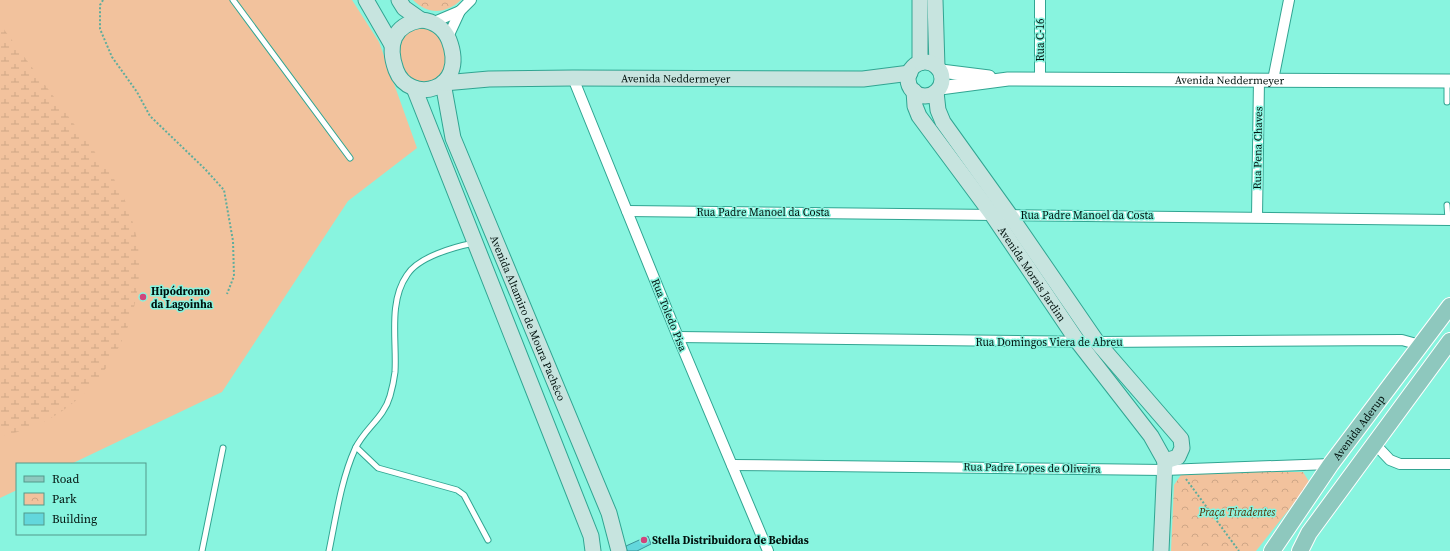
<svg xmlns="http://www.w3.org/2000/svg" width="1450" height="551" viewBox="0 0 1450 551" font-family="'Source Serif 4',serif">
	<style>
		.grass { fill: #f2c29d }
		.wetland { fill: url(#wetland-marsh) }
		.park { fill: url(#park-crowns) }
		.building { fill: #63d7dc; stroke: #3a9398 }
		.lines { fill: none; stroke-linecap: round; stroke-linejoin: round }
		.service-casing { stroke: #31a592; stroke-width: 7 }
		.minor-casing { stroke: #31a592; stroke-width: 12 }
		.tertiary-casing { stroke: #31a592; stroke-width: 15 }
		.secondary-casing { stroke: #31a592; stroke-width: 17 }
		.primary-casing { stroke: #fff; stroke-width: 18 }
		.path { stroke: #5ead9d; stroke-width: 2; stroke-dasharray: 2 2; stroke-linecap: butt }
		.service { stroke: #fff; stroke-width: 5 }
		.minor { stroke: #fff; stroke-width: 10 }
		.tertiary { stroke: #fff; stroke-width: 13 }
		.secondary { stroke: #c7e4df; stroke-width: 15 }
		.primary { stroke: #8ec8be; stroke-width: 16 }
		.poi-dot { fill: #d0457c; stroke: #88f4df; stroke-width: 1.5 }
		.labels { text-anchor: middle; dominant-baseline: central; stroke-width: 3; stroke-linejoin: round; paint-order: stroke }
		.street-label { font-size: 11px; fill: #00110d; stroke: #88f4df }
		.poi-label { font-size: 11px; font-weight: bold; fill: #00110d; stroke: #88f4df; text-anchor: start }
		.park-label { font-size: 11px; font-style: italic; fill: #582e02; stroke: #88f4df }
	</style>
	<defs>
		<pattern id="wetland-marsh" width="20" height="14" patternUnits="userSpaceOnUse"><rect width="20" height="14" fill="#f2c29d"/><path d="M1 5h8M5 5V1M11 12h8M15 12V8" fill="none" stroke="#cea686"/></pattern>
		<pattern id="park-crowns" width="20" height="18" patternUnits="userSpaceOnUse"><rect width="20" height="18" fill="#f2c29d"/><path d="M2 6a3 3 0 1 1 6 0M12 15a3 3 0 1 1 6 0" fill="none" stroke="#cea686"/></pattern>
	</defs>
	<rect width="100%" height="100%" fill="#88f4df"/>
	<!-- grass -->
	<g class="grass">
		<path d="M0,0H352L379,42L417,148L348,201L222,392L71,464H17V490L0,498Z"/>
		<path d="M415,24L441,30L450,64L435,84L417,85L404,72L396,46L399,38Z"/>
	</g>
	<!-- wetland -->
	<path class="wetland" d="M0,24L111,174C127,200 137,227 139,257C143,341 84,422 0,436Z"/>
	<!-- park -->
	<g class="park">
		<path d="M413,0H461C446,14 428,15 413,0Z"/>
		<path d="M1183,472H1303L1310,483L1256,551H1171L1174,485Z"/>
	</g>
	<!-- building -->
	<path class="building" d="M648,536L651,544L637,551H627L626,546Z"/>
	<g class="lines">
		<defs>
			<g id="service">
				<path d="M233,0L350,158"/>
				<path d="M1447,102V81"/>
				<path d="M1447,205L1448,220"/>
				<path d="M356,447L378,468L457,490L464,495L488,540"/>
				<path d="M202,551L223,448"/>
				<path d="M329,551C336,517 341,480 355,449C364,429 384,418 390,396C392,389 394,380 395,372C397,342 388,302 407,275C418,257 454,247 474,243"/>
			</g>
			<g id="minor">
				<path d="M1040,0V80"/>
				<path d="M434,22L460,11L471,0"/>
				<path d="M448,37L460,11"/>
				<path d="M573,78L678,337L768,551"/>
				<path d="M1273,80L1289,0"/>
				<path d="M627,211L1450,220"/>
				<path d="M1257,216L1259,80"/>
				<path d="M678,337L1097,342L1402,340L1420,345"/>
				<path d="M1374,443L1390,460L1400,464H1450"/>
				<path d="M732,465L1164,470L1331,464"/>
			</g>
			<g id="tertiary">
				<path d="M941,71L989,77"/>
				<path id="s1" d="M940,88L1008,79L1450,81"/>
			</g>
			<g id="secondary">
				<path d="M366,0L392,45"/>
				<path d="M399,0L404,8L421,20"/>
				<path d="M935,0L937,67"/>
				<path d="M421,20C434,21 444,28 449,40C469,92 409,105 396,70C387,45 393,25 421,20Z"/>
				<circle cx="925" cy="79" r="17"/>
				<path d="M920,63V0"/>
				<path id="s2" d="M443,83L453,138L609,513L619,551"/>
				<path id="s3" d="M444,83L489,79L573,78L863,79L910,73"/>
				<path d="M414,88L591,536L593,551"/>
				<path id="s4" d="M914,91L915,106L919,116L991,213L1078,342L1151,436L1165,461"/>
				<path d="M936,92L938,110L943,122L1009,214L1097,342L1181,439L1182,448L1178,457L1165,461"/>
				<path d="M1161,551L1165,461"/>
			</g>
			<g id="primary">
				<path id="s5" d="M1272,551L1331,464L1450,306"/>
				<path d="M1300,551L1309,533L1450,341"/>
			</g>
		</defs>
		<!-- service casing -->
		<use href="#service" class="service-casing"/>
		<!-- minor casing -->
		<use href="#minor" class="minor-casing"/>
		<!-- tertiary casing -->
		<use href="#tertiary" class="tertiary-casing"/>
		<!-- secondary casing -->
		<use href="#secondary" class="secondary-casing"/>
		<!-- primary casing -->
		<use href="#primary" class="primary-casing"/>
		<!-- path -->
		<g class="path">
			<path d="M103,0L100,5V29L112,57L137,92L150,116L205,169L224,190L233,241L234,276L227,294"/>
			<path d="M1186,479L1239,551"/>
		</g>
		<!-- service -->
		<use href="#service" class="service"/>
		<!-- minor -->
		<use href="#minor" class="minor"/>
		<!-- tertiary -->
		<use href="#tertiary" class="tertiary"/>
		<!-- secondary -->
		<use href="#secondary" class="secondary"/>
		<!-- primary -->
		<use href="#primary" class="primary"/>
	</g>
	<!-- markers -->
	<g class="poi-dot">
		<circle cx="143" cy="297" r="4"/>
		<circle cx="644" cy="540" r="4"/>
	</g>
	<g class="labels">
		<!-- street labels -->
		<g class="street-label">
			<text transform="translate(1040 40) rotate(-90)">Rua C-16</text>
			<text stroke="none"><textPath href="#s3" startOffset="232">Avenida Neddermeyer</textPath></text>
			<text stroke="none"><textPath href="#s1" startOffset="290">Avenida Neddermeyer</textPath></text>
			<text transform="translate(1258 148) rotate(-89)">Rua Pena Chaves</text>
			<text x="763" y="212">Rua Padre Manoel da Costa</text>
			<text x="1087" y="215">Rua Padre Manoel da Costa</text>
			<text stroke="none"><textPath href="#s4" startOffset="220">Avenida Morais Jardim</textPath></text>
			<text transform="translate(669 315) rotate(68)">Rua Toledo Pisa</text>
			<text stroke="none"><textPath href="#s2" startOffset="251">Avenida Altamiro de Moura Pachêco</textPath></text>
			<text x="1049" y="342">Rua Domingos Viera de Abreu</text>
			<text stroke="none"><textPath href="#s5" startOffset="151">Avenida Aderup</textPath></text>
			<text transform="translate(1032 468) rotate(1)">Rua Padre Lopes de Oliveira</text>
		</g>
		<!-- poi labels -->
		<g class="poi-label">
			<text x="151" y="291">Hipódromo<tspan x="151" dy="13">da Lagoinha</tspan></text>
			<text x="652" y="540">Stella Distribuidora de Bebidas</text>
		</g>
		<!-- park labels -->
		<g class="park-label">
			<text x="1237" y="512">Praça Tiradentes</text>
		</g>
	</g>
	<!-- legend -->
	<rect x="16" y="463" width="130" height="72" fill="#88f4df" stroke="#52998b"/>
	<rect x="24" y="476" width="20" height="6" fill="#8ec8be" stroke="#52998b"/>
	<text x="52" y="483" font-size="12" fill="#00110d">Road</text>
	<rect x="24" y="493" width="20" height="12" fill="url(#park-crowns)" stroke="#52998b"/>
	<text x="52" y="503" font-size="12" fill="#00110d">Park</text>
	<rect x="24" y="513" width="20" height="12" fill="#63d7dc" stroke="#52998b"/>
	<text x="52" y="523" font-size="12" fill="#00110d">Building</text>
</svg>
